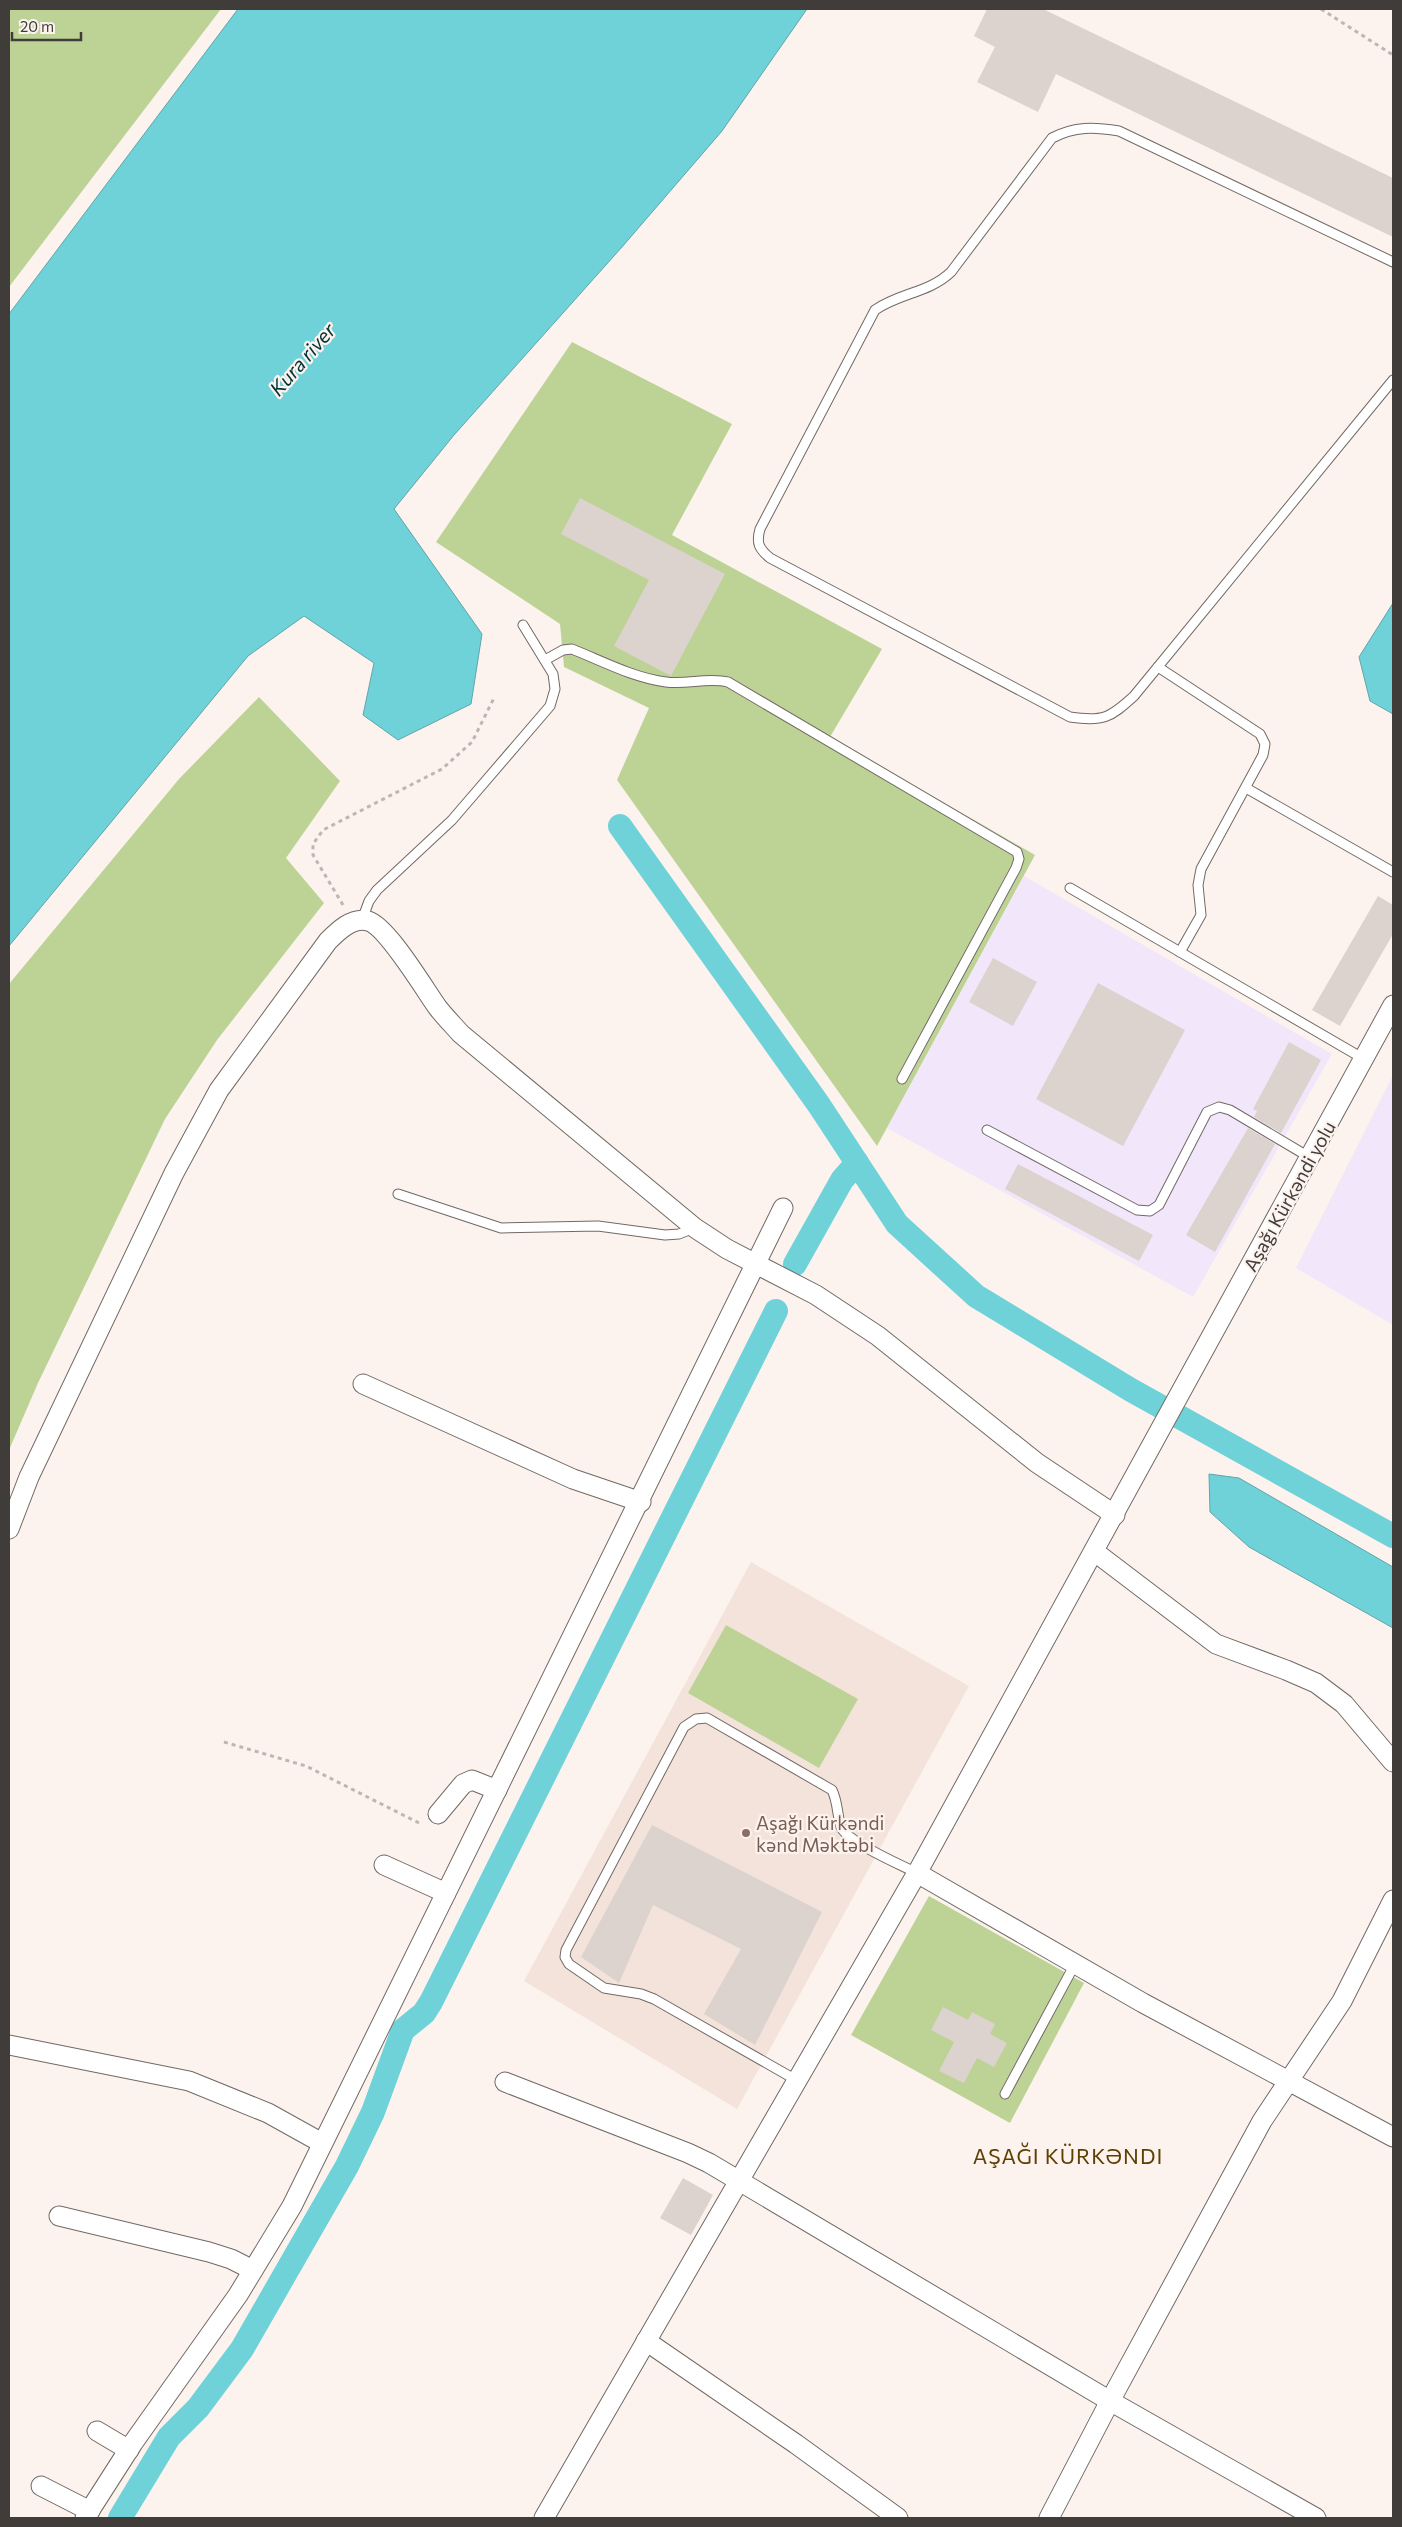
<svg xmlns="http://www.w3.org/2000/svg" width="1402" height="2527" viewBox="0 0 1402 2527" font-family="Commissioner,sans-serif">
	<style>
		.industrial { fill: #f2e6fa }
		.built { fill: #f4e3db }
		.green { fill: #bdd396 }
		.water { fill: #6fd2d9; stroke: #61a5a9 }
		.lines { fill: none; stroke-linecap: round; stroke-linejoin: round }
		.canal { stroke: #6fd2d9; stroke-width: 24 }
		.building { fill: #dcd2ce }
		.service-casing { stroke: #716965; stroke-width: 11 }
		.minor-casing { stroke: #716965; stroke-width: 21 }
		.path { stroke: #beb6b2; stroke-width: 3; stroke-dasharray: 4 4; stroke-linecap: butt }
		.service { stroke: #fff; stroke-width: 9 }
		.minor { stroke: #fff; stroke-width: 19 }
		.education-dot { fill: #8d6e63; stroke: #fdf3ee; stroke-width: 2 }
		.labels { text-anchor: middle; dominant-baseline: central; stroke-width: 4.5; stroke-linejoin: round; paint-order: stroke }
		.street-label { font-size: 19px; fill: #403c3a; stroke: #fdf3ee }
		.education-label { font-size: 19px; fill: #785e54; stroke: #fdf3ee; text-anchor: start }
		.water-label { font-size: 20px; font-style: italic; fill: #003134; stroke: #fdf3ee }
		.quarter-label { font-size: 21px; letter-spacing: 1px; fill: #5d4004; stroke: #fdf3ee }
	</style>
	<rect width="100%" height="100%" fill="#fdf3ee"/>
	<!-- industrial -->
	<g class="industrial">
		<path d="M1024,876L1332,1054L1193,1297L887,1128Z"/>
		<path d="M1393,1075V1325L1296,1268Z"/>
	</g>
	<!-- built -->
	<path class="built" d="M751,1562L969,1686L737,2109L524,1981Z"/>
	<!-- green -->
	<g class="green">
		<path d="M9,9H221L9,287Z"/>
		<path d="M572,342L732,424L672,535L882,649L830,737L1035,855L877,1146L617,780L649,708L564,667L560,624L436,542Z"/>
		<path d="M259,697L340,781L286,858L324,903L217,1040L165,1119L38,1383L9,1450V984L179,779Z"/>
		<path d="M726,1625L858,1699L819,1768L688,1693Z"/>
		<path d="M929,1896L1084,1983L1010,2123L851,2035Z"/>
	</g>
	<!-- water -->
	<g class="water">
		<path d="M238,9H807L722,131L622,247L454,435L394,509L482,634L471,704L398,740L363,715L374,663L304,616L248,656L9,946V314Z"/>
		<path d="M1393,603V714L1370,701L1359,657Z"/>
		<path d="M1209,1474L1239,1478L1393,1567V1628L1249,1547L1210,1512Z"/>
	</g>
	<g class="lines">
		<!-- canal -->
		<g class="canal">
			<path d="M620,826L819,1105L897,1224L976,1296L1131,1390L1393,1536"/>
			<path d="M795,1264L842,1180L857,1163"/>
			<path d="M120,2518L169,2437L198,2408L242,2349L347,2166L373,2112L403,2030L424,2013L431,2002L776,1311"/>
		</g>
	</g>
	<!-- building -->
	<g class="building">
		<path d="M987,9H1043L1393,178V237L1056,74L1038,112L977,82L995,47L974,36Z"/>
		<path d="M580,498L725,574L671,676L614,646L649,580L561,534Z"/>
		<path d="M1378,896L1393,905V934L1340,1026L1312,1010Z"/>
		<path d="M993,958L1037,982L1013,1026L969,1002Z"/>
		<path d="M1098,983L1185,1030L1123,1146L1036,1099Z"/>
		<path d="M1289,1042L1321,1060L1281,1133L1254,1117L1257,1111L1253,1109Z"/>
		<path d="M1248,1128L1275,1144L1215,1252L1186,1235Z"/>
		<path d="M1018,1164L1153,1235L1139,1261L1005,1189Z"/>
		<path d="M652,1825L822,1912L755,2045L704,2014L741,1949L653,1905L619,1983L581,1957Z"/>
		<path d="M943,2007L968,2020L972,2012L995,2024L990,2034L1007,2043L994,2067L977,2058L964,2083L939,2071L954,2042L931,2030Z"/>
		<path d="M683,2178L713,2195L691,2235L660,2218Z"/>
	</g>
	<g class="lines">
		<defs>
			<g id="service">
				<path d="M1393,262L1119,131C1094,127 1075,126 1052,138L951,272C929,293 899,293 875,310L760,529C756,543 759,549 770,558L1070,717C1103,722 1110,718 1134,696L1393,380"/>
				<path d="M545,660L563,650L572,649C602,661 634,678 666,682C687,685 707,677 728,682L1017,852L1019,859L1016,868L902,1079"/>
				<path d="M1158,667L1260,734L1265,744L1263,755L1201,869L1198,885L1201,915L1180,952"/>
				<path d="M1246,788L1393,872"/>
				<path d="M1070,888L1364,1059"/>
				<path d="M362,920L369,901L377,890L452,820L550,706L555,689L553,674L523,625"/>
				<path d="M987,1130L1137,1210L1150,1211L1159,1205L1207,1112L1219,1107L1230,1110L1309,1157"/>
				<path d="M398,1194L501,1228L598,1226L665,1235L679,1234L694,1228"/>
				<path d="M798,2081L654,1999L641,1994L604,1988L569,1964L565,1957L566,1950L684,1727L696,1719L707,1718L832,1790C838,1802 837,1815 841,1827C847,1842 901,1865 917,1873"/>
				<path d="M1005,2094L1075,1964"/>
			</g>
			<g id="minor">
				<path d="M363,1384L573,1479L641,1502"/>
				<path d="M9,1529L29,1477L174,1173L219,1090L328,941C338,931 352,917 368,921C387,926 425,990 438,1008C445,1017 453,1025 461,1034L695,1228L727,1249L816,1295L878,1336L1037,1463L1115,1515"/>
				<path d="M1095,1552L1216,1644L1286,1670L1316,1683L1344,1704L1393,1762"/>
				<path d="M438,1814L463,1784L472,1780L497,1790"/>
				<path d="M384,1865L446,1893"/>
				<path d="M917,1873L1143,2003L1393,2137"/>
				<path d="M9,2045L189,2081L268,2113L322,2143"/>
				<path d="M505,2082L688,2153L709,2163L1110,2401L1316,2518"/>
				<path d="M59,2216L209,2252L231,2259L253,2270"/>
				<path d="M646,2341L796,2444L898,2518"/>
				<path d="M97,2431L129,2450"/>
				<path d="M41,2486L90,2511"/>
				<path d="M85,2518L133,2443L238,2295L292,2206L783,1208"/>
				<path d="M544,2518L917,1873L1393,1005"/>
				<path d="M1049,2518L1110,2401L1262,2121L1342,2001L1393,1900"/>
			</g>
		</defs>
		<!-- service casing -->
		<use href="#service" class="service-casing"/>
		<!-- minor casing -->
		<use href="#minor" class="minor-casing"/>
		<!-- path -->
		<g class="path">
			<path d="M1321,9L1393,55"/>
			<path d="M343,905L313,855V844L323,830L442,769L472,742L495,696"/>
			<path d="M224,1742L306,1766L419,1823"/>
		</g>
		<!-- service -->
		<use href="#service" class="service"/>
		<!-- minor -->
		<use href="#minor" class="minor"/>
	</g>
	<!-- markers -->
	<circle class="education-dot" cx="746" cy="1833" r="5"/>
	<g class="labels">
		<!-- street labels -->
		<g class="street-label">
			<text transform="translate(1289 1196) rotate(-61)">Aşağı Kürkəndi yolu</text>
		</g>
		<!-- education labels -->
		<g class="education-label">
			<text x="756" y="1822">Aşağı Kürkəndi<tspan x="756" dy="22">kənd Məktəbi</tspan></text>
		</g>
		<!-- water labels -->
		<g class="water-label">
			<text transform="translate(302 359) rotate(-49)">Kura river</text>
		</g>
		<!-- quarter labels -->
		<g class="quarter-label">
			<text x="1068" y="2155">AŞAĞI KÜRKƏNDI</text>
		</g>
	</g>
	<!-- border -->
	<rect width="1402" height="2527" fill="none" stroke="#403c3a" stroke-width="20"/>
	<!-- scale -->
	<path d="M12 32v8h69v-8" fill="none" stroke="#403c3a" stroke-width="2.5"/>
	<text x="20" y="32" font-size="15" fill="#403c3a" stroke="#fdf3ee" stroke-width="4" paint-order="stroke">20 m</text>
</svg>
